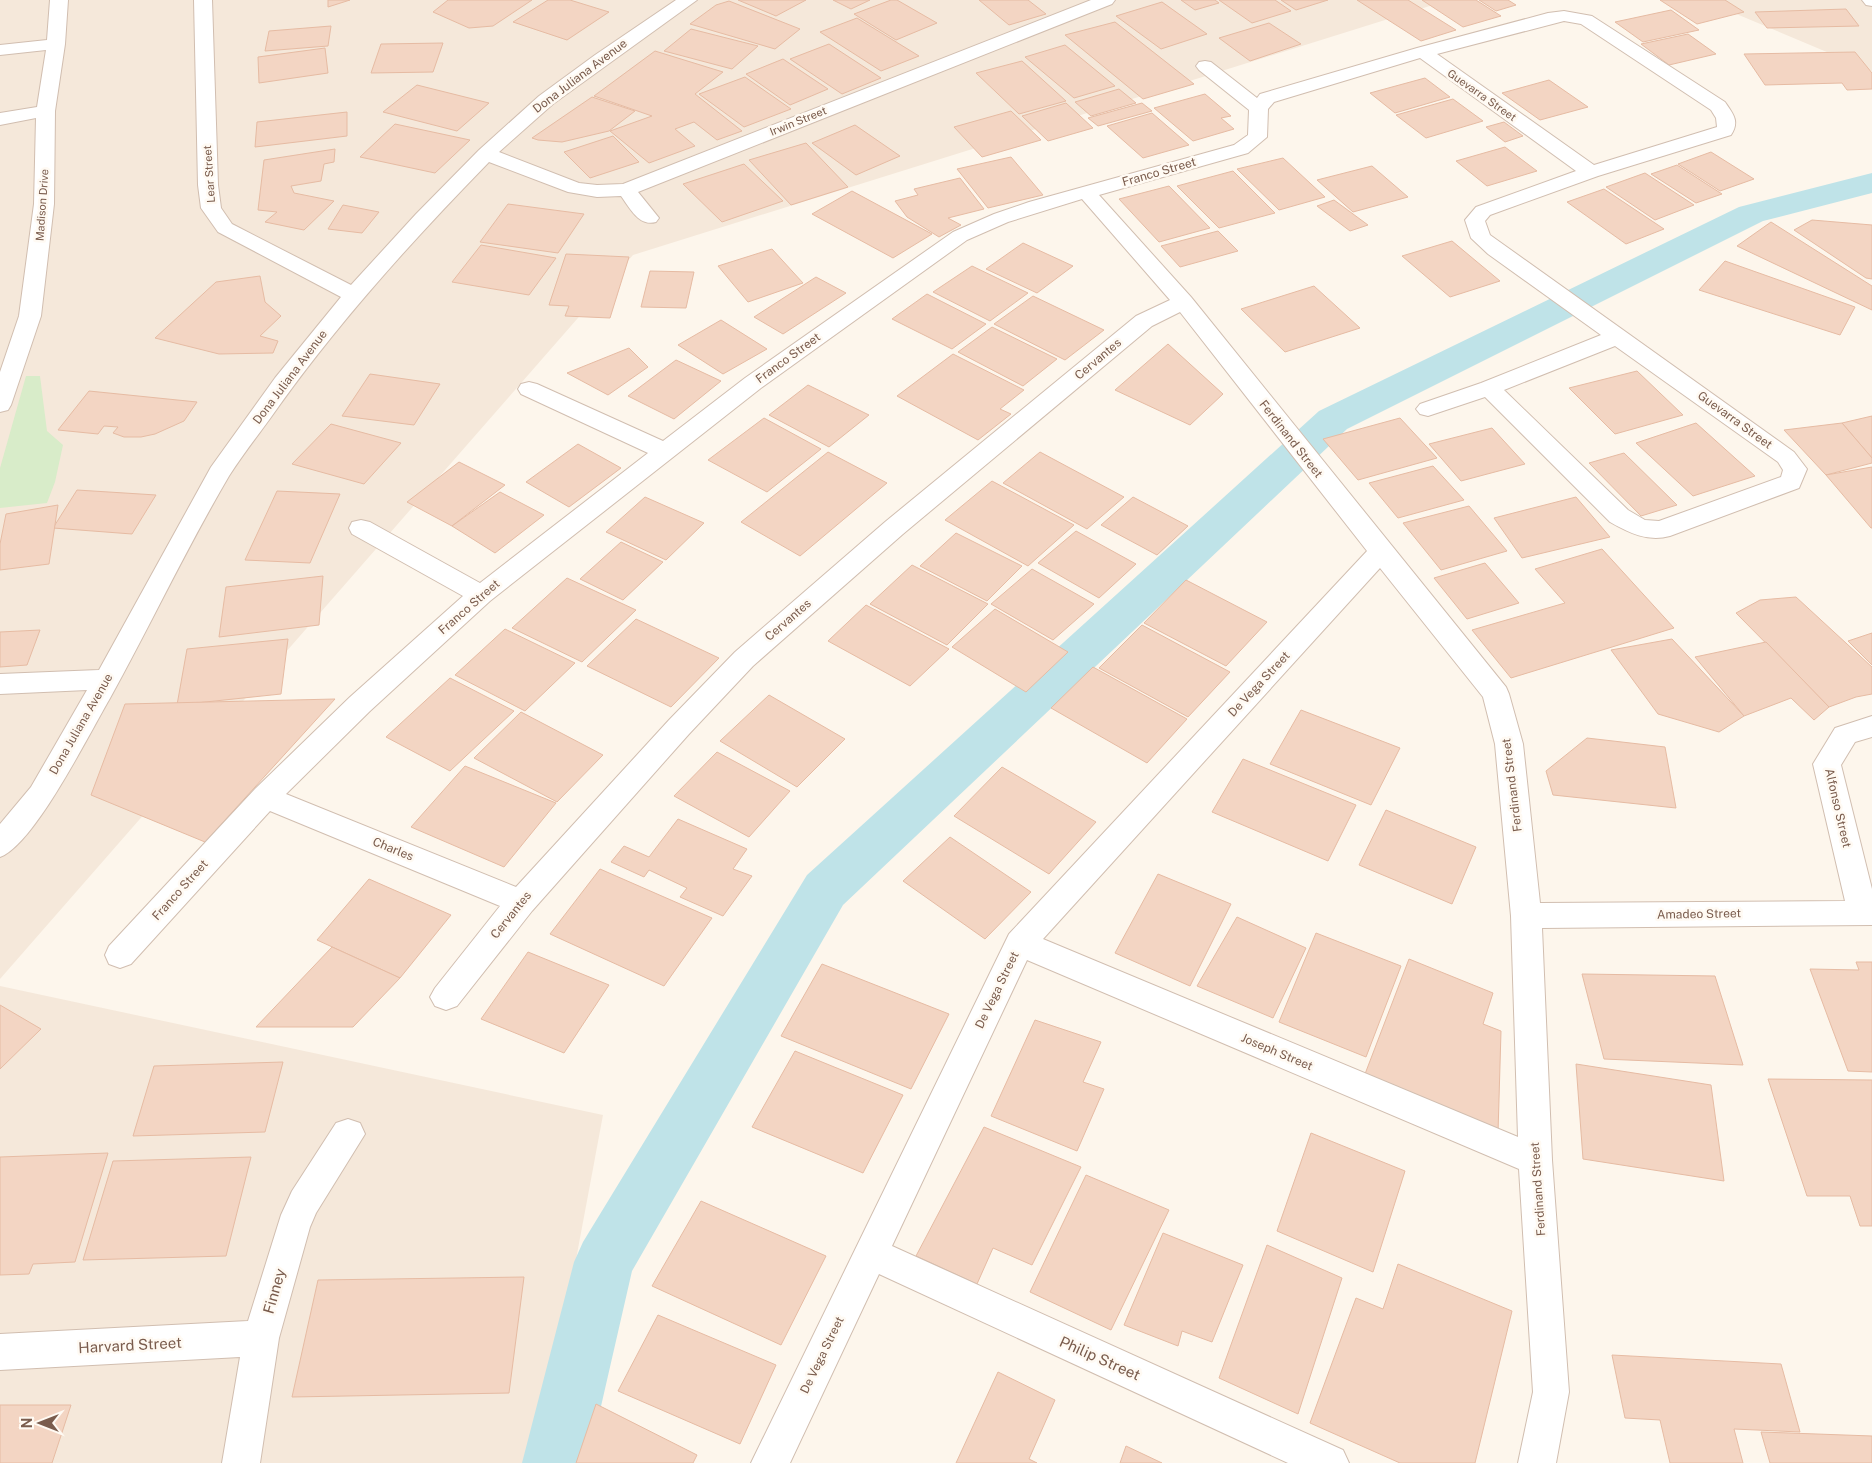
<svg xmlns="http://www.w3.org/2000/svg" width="1872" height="1463" viewBox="0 0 1872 1463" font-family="'Public Sans',sans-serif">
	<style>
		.residential { fill: #f5e8da }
		.green { fill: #d8ecc9 }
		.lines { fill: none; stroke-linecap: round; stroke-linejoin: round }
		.canal { fill: #bfe3e8; fill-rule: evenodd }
		.building { fill: #f3d5c3; stroke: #e6bba3 }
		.minor-casing { stroke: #d1beb0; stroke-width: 2 }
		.minor { fill: #fff; fill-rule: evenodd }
		.labels { text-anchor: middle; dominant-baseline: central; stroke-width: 5; stroke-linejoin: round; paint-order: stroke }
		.far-street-label { font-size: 11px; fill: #7a5c4d; stroke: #fffaf3 }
		.street-label { font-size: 12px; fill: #7a5c4d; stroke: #fffaf3 }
		.near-street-label { font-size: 15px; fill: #7a5c4d; stroke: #fffaf3 }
	</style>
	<rect width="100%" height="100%" fill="#fdf6ec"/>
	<!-- residential -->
	<g class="residential">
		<path d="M0,0H1449L633,255L0,979Z"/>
		<path d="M1703,0H1872V71Z"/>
		<path d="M0,986L603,1115L538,1463H0Z"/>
	</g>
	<!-- green -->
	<path class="green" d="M26,376H40L47,431L63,445L55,482L47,503L0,508V468Z"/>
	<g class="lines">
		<!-- canal -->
		<path class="canal" d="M1872,173V193L1763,221L1347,429L843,905L632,1271L588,1463H522L574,1262L583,1242L807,875L1319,411L1739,207Z"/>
	</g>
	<!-- building -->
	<g class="building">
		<path d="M328,0H350L328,7Z"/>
		<path d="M448,0H532L493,26L469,28L433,12Z"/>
		<path d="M548,0H570L609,12L567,40L513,22Z"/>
		<path d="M738,0H806L776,16Z"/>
		<path d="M833,0H870L851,9Z"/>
		<path d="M891,0H897L937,23L896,40L854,14Z"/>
		<path d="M979,0H1028L1046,14L1009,25Z"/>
		<path d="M1181,0H1215L1219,3L1195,10Z"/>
		<path d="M1219,0H1275L1291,11L1252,23Z"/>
		<path d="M1281,0H1328L1296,10Z"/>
		<path d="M1357,0H1408L1456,30L1421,41Z"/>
		<path d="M1422,0H1476L1501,16L1463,27Z"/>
		<path d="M1479,0H1508L1516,5L1496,11Z"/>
		<path d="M1660,0H1725L1744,12L1697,24Z"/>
		<path d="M729,1L800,29L775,49L690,24L716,5Z"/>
		<path d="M1162,2L1207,34L1161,49L1116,16Z"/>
		<path d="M1846,9L1859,26L1767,28L1755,12Z"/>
		<path d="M1671,10L1699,30L1643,42L1615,22Z"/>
		<path d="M857,18L919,56L881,71L820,32Z"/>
		<path d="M1115,22L1194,84L1143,99L1065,35Z"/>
		<path d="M1269,23L1301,44L1250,61L1219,38Z"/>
		<path d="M331,26L328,46L265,51L269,31Z"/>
		<path d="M691,29L758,46L732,69L664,51Z"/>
		<path d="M1688,34L1716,54L1669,65L1641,44Z"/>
		<path d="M443,43L433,72L371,73L381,44Z"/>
		<path d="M829,44L881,78L842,94L790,59Z"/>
		<path d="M1065,45L1115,86L1074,98L1025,57Z"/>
		<path d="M325,48L328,73L259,83L258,57Z"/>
		<path d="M655,51L723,72L695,94L742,131L717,140L694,122L675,129L695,146L649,163L610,131L652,116L594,96Z"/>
		<path d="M1855,52L1872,73V89L1847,90L1842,83L1765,85L1744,54Z"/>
		<path d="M783,59L828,89L790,105L746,74Z"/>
		<path d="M1022,61L1066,101L1019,114L976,73Z"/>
		<path d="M745,77L791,109L744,127L699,94Z"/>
		<path d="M1425,78L1450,97L1395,113L1370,93Z"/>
		<path d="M1549,80L1588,107L1540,120L1502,93Z"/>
		<path d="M417,85L489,103L457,131L383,112Z"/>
		<path d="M1119,89L1136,103L1091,116L1075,102Z"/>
		<path d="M1205,94L1231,116L1221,118L1234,129L1193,141L1154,108Z"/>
		<path d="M592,97L635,111L609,131L562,142L538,140L532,138Z"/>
		<path d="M1453,99L1483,121L1426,138L1396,115Z"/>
		<path d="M1066,103L1093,128L1048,141L1022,116Z"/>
		<path d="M1142,103L1152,111L1098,126L1088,118Z"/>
		<path d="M1011,111L1041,140L982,157L954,127Z"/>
		<path d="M347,112V136L255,147L257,122Z"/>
		<path d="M1152,113L1189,145L1143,158L1107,126Z"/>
		<path d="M1504,122L1523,136L1505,142L1486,127Z"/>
		<path d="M395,124L470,140L435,173L360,157Z"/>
		<path d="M855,125L900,156L856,175L812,143Z"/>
		<path d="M613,136L639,162L590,178L564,152Z"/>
		<path d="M806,143L848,187L791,205L749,160Z"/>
		<path d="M1505,147L1537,171L1487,186L1456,161Z"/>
		<path d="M335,149L334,162L324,164L321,181L291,186L294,193L334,201L304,230L265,222L277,212L258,210L264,160Z"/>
		<path d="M1711,152L1754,179L1720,191L1678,164Z"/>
		<path d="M1011,157L1043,195L988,208L957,169Z"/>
		<path d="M1283,158L1325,197L1279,210L1237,169Z"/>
		<path d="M744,164L783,201L722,222L683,184Z"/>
		<path d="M1677,165L1722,194L1696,203L1651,174Z"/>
		<path d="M1372,166L1408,197L1353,212L1317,180Z"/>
		<path d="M1233,171L1275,213L1219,228L1177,186Z"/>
		<path d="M1645,173L1694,205L1655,220L1606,187Z"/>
		<path d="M960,178L984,209L948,218L961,225L939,237L907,217L895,201L918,195L914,189Z"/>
		<path d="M1169,186L1210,228L1159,242L1119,199Z"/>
		<path d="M1604,189L1664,229L1626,244L1567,202Z"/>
		<path d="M852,191L932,234L893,258L812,214Z"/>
		<path d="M1334,200L1368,225L1350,231L1317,206Z"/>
		<path d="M508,204L584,214L558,253L480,242Z"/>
		<path d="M343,205L379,212L362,233L328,229Z"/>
		<path d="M1812,220L1872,225V279L1866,278L1794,230Z"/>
		<path d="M1771,222L1872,286V310L1737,246Z"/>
		<path d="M1218,231L1238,251L1180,267L1161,246Z"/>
		<path d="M1452,241L1500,281L1450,297L1402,256Z"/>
		<path d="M1023,243L1073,266L1037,293L986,269Z"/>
		<path d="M481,245L556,258L529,295L452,282Z"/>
		<path d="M772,249L803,283L748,302L718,266Z"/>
		<path d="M566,254L629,257L610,318L565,316L569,306L549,305Z"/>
		<path d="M1725,261L1855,307L1840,335L1699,290Z"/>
		<path d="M972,266L1028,293L990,321L933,292Z"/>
		<path d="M650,271L694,272L686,308L641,307Z"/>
		<path d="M260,276L265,302L281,316L260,336L278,341L273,353L219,354L155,338L216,282Z"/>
		<path d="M816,277L846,293L783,334L754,317Z"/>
		<path d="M1314,286L1360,328L1285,352L1241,309Z"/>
		<path d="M927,294L986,324L952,349L892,319Z"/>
		<path d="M1033,296L1104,330L1065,360L994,324Z"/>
		<path d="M721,320L767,349L723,374L678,345Z"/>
		<path d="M992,327L1057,359L1023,386L958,352Z"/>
		<path d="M1168,344L1223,394L1190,425L1115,390Z"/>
		<path d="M629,348L648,367L608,395L567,373Z"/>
		<path d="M953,354L1024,390L1000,409L1011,414L978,440L897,396Z"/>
		<path d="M676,360L721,381L674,419L628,396Z"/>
		<path d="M1637,371L1683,415L1615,434L1569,388Z"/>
		<path d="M370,374L440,384L414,425L342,416Z"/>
		<path d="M808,385L869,415L829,447L769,415Z"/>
		<path d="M89,391L197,402L184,421L155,434L141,437H124L113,433L118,427L104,426L98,434L58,430Z"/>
		<path d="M1872,416V458L1842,423Z"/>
		<path d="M764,418L821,449L767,492L708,460Z"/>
		<path d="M1400,418L1437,458L1358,480L1323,439Z"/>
		<path d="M1696,423L1755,476L1693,496L1636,443Z"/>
		<path d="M1842,423L1872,458V463L1826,475L1784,430Z"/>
		<path d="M331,424L401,443L364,484L292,464Z"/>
		<path d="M1492,428L1525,464L1461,481L1429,444Z"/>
		<path d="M578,444L621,468L569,507L526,482Z"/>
		<path d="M828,452L887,483L800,556L741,522Z"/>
		<path d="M1040,452L1124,497L1087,529L1003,483Z"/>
		<path d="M1624,453L1677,505L1641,516L1589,463Z"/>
		<path d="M459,462L505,485L452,526L407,502Z"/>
		<path d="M1433,466L1464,500L1398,518L1369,483Z"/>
		<path d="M1872,467V528H1871L1826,475Z"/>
		<path d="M992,481L1074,525L1028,566L945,520Z"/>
		<path d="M77,490L156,495L132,534L53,528Z"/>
		<path d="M277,491L340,494L310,563L245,560Z"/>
		<path d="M500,492L544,515L495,553L452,526Z"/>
		<path d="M645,497L704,523L666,560L606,532Z"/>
		<path d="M1133,497L1188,526L1157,555L1101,525Z"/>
		<path d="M1576,497L1610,537L1522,558L1494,518Z"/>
		<path d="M58,505L49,564L0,570V544L6,514Z"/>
		<path d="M1469,506L1507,551L1441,570L1403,523Z"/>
		<path d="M1076,531L1136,564L1099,598L1038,563Z"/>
		<path d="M956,533L1022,566L987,601L920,566Z"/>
		<path d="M621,542L663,562L623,600L580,579Z"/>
		<path d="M1602,549L1674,628L1511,678L1472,630L1565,603L1535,569Z"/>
		<path d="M1485,563L1519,603L1467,619L1434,578Z"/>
		<path d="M912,565L988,604L947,645L870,604Z"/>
		<path d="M1032,569L1094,604L1053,640L991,604Z"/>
		<path d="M323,576L319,625L219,637L226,587Z"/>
		<path d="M567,578L636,610L582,662L512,628Z"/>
		<path d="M1186,580L1267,622L1226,666L1144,623Z"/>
		<path d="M1796,597L1872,667V694L1856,697L1829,707L1736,613L1760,600Z"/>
		<path d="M866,605L949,649L910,686L828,641Z"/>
		<path d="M995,609L1068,652L1026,692L952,647Z"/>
		<path d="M636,619L719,658L671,707L587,666Z"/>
		<path d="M1142,625L1230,672L1188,717L1099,668Z"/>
		<path d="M505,629L575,663L525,711L455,675Z"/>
		<path d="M40,630L27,665L0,667V632Z"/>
		<path d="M1872,633V665L1848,641Z"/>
		<path d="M288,639L281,694L177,705L187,649Z"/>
		<path d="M1672,639L1744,716L1719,732L1658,714L1611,650Z"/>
		<path d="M1766,642L1829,707L1814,720L1791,698L1744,716L1695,657Z"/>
		<path d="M1093,667L1187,719L1147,763L1051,708Z"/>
		<path d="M450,678L514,711L450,771L386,737Z"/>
		<path d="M769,695L845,739L797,787L720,741Z"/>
		<path d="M335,699L205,842L91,795L125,704Z"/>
		<path d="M1301,710L1400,748L1371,805L1270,764Z"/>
		<path d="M521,712L603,755L557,802L474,758Z"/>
		<path d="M1587,738L1665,747L1676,808L1553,795L1546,771Z"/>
		<path d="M717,752L790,791L749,837L674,796Z"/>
		<path d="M1243,759L1356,805L1328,861L1212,812Z"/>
		<path d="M465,766L556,803L504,867L411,827Z"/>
		<path d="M1002,767L1096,822L1049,874L954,816Z"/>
		<path d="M1386,810L1476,847L1452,904L1359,865Z"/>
		<path d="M678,819L747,849L733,869L752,876L723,916L680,897L687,888L649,870L644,877L611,862L624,846L649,857Z"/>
		<path d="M950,837L1031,892L985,939L903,881Z"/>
		<path d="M600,869L712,918L664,986L550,934Z"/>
		<path d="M1158,874L1231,904L1190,986L1115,953Z"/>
		<path d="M369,879L451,915L400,978L317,940Z"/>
		<path d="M1237,917L1306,948L1273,1018L1197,986Z"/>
		<path d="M1316,933L1401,966L1366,1057L1279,1022Z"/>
		<path d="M332,947L400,978L353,1027H256Z"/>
		<path d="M528,952L609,985L564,1053L481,1019Z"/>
		<path d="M1409,959L1493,993L1483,1024L1501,1031L1498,1133L1365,1074Z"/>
		<path d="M1856,962H1872V1072L1848,1071L1810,969L1859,970Z"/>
		<path d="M822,964L949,1014L911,1089L781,1036Z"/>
		<path d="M1582,974L1715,976L1743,1065L1604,1059Z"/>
		<path d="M0,1005L41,1029L0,1069Z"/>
		<path d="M1035,1020L1101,1042L1083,1082L1104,1089L1077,1151L991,1116Z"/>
		<path d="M795,1051L903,1095L863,1173L752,1127Z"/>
		<path d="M283,1062L265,1132L133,1136L154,1066Z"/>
		<path d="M1576,1064L1711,1085L1724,1181L1583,1159Z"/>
		<path d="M1768,1079L1872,1080V1226H1860L1850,1196H1807Z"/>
		<path d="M984,1127L1081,1167L1032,1265L993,1248L977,1284L916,1256Z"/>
		<path d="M1311,1133L1405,1171L1373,1272L1277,1231Z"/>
		<path d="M108,1153L75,1262L33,1264L29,1274L0,1275V1157Z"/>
		<path d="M251,1157L226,1256L83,1260L113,1161Z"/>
		<path d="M1086,1175L1169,1210L1111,1330L1030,1292Z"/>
		<path d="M701,1201L826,1256L781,1345L652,1286Z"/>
		<path d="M1163,1233L1243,1265L1212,1342L1182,1331L1178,1346L1124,1325Z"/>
		<path d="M1267,1245L1342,1278L1298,1414L1219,1378Z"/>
		<path d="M1398,1264L1512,1311L1475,1463H1400L1310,1423L1356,1298L1383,1309Z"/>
		<path d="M524,1277L509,1393L292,1397L318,1280Z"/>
		<path d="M658,1315L776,1365L740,1444L618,1391Z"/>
		<path d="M1612,1355L1781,1364L1800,1432L1734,1429L1743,1463H1670L1660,1420L1625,1418Z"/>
		<path d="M998,1372L1055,1400L1029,1459L1037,1463H956Z"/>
		<path d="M596,1404L697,1455L693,1463H576Z"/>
		<path d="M0,1405H71L52,1463H0Z"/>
		<path d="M1761,1432L1872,1436V1463H1770Z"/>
		<path d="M1126,1446L1162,1463H1120Z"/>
	</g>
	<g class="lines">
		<defs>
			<g id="minor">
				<path d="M50,0H68L65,44L55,111L54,204L41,316L11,405L8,410L0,412V372L19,316L34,204L36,118L0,125V113L37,107L46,50L0,55V45L47,40Z"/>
				<path d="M194,0H212L218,185L221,208L232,224L351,285L416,214L479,150L539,96L595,55L676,0H697L553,104L499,152L579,183L597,185L623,184L1091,0H1115L1112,4L638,192L659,218L656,222C639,227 630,208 621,196L597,197L568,192L489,162C410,243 334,327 269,420C255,439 241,457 229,476C186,549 150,626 109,700C89,734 34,845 0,857V824L31,787L87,690L0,694V674L99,670L211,467L275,378L341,297L218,232L201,208L198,185Z"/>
				<path d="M1862,0H1872V6L1866,5Z"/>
				<path d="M1564,11L1592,16L1725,102C1733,114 1740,121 1731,135L1598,176L1490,215L1485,221L1490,235L1794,452L1807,469L1799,488L1670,536C1648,542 1629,533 1610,522L1485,397L1428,416L1420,414L1416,409L1420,404L1481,383L1601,335L1488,254L1471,238L1465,220L1476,207L1576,171L1420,58L1274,102L1268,109L1267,137L1248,153L1099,195L1191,297L1506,687L1509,694L1523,744L1540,903L1845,901L1813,764L1835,728L1872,716V737L1855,742L1841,765L1872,889V925L1542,928L1552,1160L1569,1392L1556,1463H1518L1533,1392L1519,1169L1027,960L892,1246L1343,1450L1349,1463H1288L879,1274L790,1463H751L1009,934L1367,551L1180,312L1152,326L903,534L753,666L689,734L532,911L457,1006L446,1010L435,1006L430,997L435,988L500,906L270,811L131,964L120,968L109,964L105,955L109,946L255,789L350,697L463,596L352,534L349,528L352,522L361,520L370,522L480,583L648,453L521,394L518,389L521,384L529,382L537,384L663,441L745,378L953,232L994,214L1029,202L1234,145L1248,135L1249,110L1199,70L1196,66L1199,62L1205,61L1211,62L1257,98L1260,94L1417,48L1548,13ZM1564,21L1581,24L1711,110L1716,118L1717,127L1594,165L1437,54ZM1082,199L1170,300L1136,316L885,522L735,652L669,720L516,887L286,794L370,711L490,601L761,388L967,240L1008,222ZM1615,346L1778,462L1783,470L1781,477L1659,521L1645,520L1628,510L1504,390ZM1380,568L1483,697L1495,744L1511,916L1518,1137L1043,939Z"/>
				<path d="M348,1119L360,1123L365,1134L316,1213L310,1227L279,1338L260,1463H222L240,1357L0,1370V1334L248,1321L281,1215L292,1191L336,1123Z"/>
			</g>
		</defs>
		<!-- minor casing -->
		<use href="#minor" class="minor-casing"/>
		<!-- minor -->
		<use href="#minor" class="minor"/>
	</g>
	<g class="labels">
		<!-- far-street labels -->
		<g class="far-street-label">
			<text transform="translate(1482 95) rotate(35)">Guevarra Street</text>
			<text transform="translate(798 121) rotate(-22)">Irwin Street</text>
			<text transform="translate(209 174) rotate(-94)">Lear Street</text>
			<text transform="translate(42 205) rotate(-86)">Madison Drive</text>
		</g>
		<!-- street labels -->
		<g class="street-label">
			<text transform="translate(580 76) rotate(-37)">Dona Juliana Avenue</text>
			<text transform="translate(1159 172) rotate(-16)">Franco Street</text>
			<text transform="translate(788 358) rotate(-36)">Franco Street</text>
			<text transform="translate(1098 359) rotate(-40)">Cervantes</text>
			<text transform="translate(290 377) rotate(-53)">Dona Juliana Avenue</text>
			<text transform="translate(1735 420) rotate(36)">Guevarra Street</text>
			<text transform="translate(1291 439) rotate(52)">Ferdinand Street</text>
			<text transform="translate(469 607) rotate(-41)">Franco Street</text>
			<text transform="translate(788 620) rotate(-41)">Cervantes</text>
			<text transform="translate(1259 684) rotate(-47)">De Vega Street</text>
			<text transform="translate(81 724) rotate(-60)">Dona Juliana Avenue</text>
			<text transform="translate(1512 785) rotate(-97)">Ferdinand Street</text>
			<text transform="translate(1838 808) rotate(77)">Alfonso Street</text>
			<text transform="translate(393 849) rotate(22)">Charles</text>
			<text transform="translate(180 890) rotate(-48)">Franco Street</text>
			<text transform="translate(1699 914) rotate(-1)">Amadeo Street</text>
			<text transform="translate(511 915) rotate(-51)">Cervantes</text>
			<text transform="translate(997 990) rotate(-64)">De Vega Street</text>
			<text transform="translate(1277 1052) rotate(23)">Joseph Street</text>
			<text transform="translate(1538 1189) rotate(-94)">Ferdinand Street</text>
			<text transform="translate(822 1355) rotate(-64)">De Vega Street</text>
		</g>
		<!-- near-street labels -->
		<g class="near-street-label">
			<text transform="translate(274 1291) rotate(-74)">Finney</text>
			<text transform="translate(130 1345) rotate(-3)">Harvard Street</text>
			<text transform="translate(1100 1358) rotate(24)">Philip Street</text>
		</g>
	</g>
	<!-- north arrow -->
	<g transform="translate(40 1423) rotate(270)" stroke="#fffaf3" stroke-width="4" paint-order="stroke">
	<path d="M0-4L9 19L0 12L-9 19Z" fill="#7a5c4d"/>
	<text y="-8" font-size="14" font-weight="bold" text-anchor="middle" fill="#7a5c4d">N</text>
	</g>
</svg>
